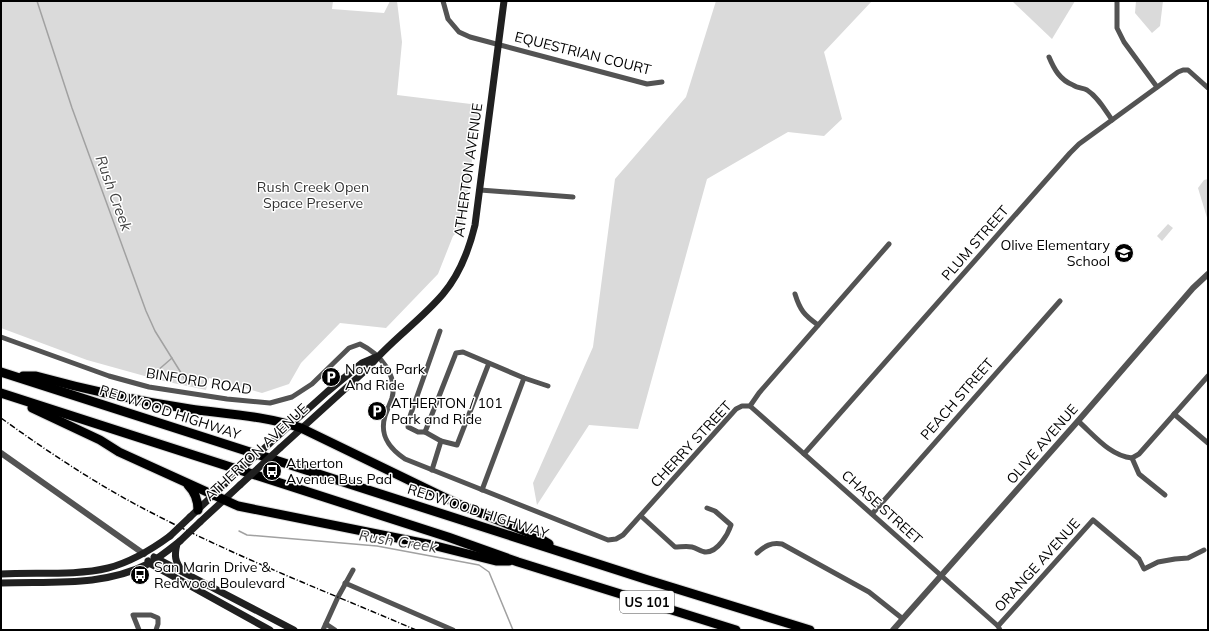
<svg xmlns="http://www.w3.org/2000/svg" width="1209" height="631" viewBox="0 0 1209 631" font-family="Mulish,sans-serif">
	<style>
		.green { fill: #dadada }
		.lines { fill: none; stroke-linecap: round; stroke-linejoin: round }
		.stream { stroke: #a1a1a1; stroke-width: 1.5 }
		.motorway-casing { stroke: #dbdbdb; stroke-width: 11 }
		.minor { stroke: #535353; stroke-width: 5 }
		.tertiary { stroke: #535353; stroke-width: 6 }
		.secondary { stroke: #202020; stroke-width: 7 }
		.motorway { stroke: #000; stroke-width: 9 }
		.rail { stroke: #000; stroke-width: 1.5; stroke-dasharray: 6 2 1 2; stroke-linecap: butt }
		.secondary-bridge { stroke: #202020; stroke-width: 7 }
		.labels { text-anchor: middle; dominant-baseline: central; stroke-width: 3; stroke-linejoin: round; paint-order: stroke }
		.shield { fill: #fff; stroke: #4c4c4c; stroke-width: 1 }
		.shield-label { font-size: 13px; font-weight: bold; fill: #000 }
		.street-label { font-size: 14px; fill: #000; stroke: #fff }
		.park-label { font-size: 14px; fill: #313131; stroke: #fff }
		.poi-label { font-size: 14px; fill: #000; stroke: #fff; text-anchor: start }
		.water-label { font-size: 15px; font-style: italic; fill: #424242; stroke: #fff }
	</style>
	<rect width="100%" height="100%" fill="#fff"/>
	<!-- green -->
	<g class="green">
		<path d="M1,1H333L332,9L384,13L390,1H397L402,42L397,95L479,105L467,199L462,227L453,236L438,274L386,328L340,323L301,363L289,384L262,393L209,378L206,390L159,380L87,360L1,328Z"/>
		<path d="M716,1H872L824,52L842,119L824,136L788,132L707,179L638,429L589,425L537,505L533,483L593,347L615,179L686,97Z"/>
		<path d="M1012,1H1075L1052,39Z"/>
		<path d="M1136,1H1163L1160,26L1152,33L1135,13Z"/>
		<path d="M1208,179V221L1198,188L1204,180Z"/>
		<path d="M1168,224L1173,228L1162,241L1157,236Z"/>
	</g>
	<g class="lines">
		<!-- stream -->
		<g class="stream">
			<path d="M37,1L72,108L146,311L155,331L188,384"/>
			<path d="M149,378L172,358"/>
			<path d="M239,531L247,535L377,546L479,565L489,572L513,630"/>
		</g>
		<defs>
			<g id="motorway">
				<path d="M1,372L648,580L810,630"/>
				<path d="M23,376H36C87,390 138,401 190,409C227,414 266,416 301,428L456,503L532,534L549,544"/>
				<path d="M1,393L448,537L518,562L736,630"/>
				<path d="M32,408L100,440L119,452L238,506L432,545L496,561H509"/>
				<path d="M188,485C195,492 198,499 198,510"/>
			</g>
		</defs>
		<!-- motorway casing -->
		<use href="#motorway" class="motorway-casing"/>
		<!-- minor -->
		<g class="minor">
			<path d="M443,1L448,19L459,32L470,37L647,84L662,82"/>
			<path d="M1117,1V28L1124,42L1157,87"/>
			<path d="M1049,57C1054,69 1060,80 1073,85C1077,88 1083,88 1087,90C1098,97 1105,110 1112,120"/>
			<path d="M480,190L573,197"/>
			<path d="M795,294C800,310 804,315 818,325"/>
			<path d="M1,337L109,376L149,387L227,399L270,403L292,397L312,384L349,348L360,344C380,354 398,375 392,398C390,404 387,410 385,416C379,436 390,449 405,459L608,540L616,539L623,535L736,409L742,406H750L759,393L889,244"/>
			<path d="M489,363L457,445L441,441L425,432L456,353L463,352L524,378L548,386"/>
			<path d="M750,406L998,626L1000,630"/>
			<path d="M1174,414L1208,443"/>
			<path d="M1078,421C1094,435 1110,456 1132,458L1139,454L1208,376"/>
			<path d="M425,432H418L408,427L409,419L440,331"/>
			<path d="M804,454L1070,153L1079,144L1178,72L1183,70H1188L1208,88"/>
			<path d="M1132,458L1139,474L1165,495"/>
			<path d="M432,470L441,441"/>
			<path d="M482,490L524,378"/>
			<path d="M872,514L1060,301"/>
			<path d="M641,516L675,547C680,547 687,546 692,547C697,548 701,552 706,552C718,552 728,534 731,525L715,511L707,508"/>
			<path d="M757,553C765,546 771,542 782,544L869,592L903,619"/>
			<path d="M345,583L453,630"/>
			<path d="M326,624L335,630"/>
			<path d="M998,626L1093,520L1139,559L1144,569L1158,562L1175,559L1188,558L1204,550"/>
			<path d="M139,630L133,615H151L158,618V624L156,630"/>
			<path d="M323,630L338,597L353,570"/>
		</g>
		<!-- tertiary -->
		<g class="tertiary">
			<path d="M1,453L144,554"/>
			<path d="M893,630L1078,421L1193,288L1208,274"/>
		</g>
		<!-- secondary -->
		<g class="secondary">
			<path d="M269,444L327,392L362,363L376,357"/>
			<path d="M280,448L367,369C390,341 420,321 443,294C460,274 469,250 475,225L504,1"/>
			<path d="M190,517L228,481"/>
			<path d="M200,522L240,485"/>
			<path d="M177,544C174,556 175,561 182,571"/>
			<path d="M154,557L294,630"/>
			<path d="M148,561L149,563L270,630"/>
			<path d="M1,574C34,572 76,576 108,568C131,562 151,550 170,536"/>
			<path d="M1,583C51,581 102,587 148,564C159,558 170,549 180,541"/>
		</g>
		<!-- motorway -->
		<use href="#motorway" class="motorway"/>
		<!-- rail -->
		<path class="rail" d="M1,418C51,454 102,488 158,516C241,559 330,593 416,630"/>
		<!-- secondary-bridge -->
		<g class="secondary-bridge">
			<path d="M228,481L269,444"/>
			<path d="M240,485L280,448"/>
			<path d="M170,536L190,517"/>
			<path d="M180,541L200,522"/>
		</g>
	</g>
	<!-- icons -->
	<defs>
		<symbol id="school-disc" viewBox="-11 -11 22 22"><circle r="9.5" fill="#000" stroke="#fff"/><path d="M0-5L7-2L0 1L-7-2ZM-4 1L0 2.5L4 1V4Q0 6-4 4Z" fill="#fff"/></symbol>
		<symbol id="parking-disc" viewBox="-11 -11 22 22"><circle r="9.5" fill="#000" stroke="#fff"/><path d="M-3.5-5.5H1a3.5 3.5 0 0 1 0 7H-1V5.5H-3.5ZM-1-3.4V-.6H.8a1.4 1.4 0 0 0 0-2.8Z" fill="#fff"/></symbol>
		<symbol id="bus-disc" viewBox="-11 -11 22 22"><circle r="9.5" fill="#000" stroke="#fff"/><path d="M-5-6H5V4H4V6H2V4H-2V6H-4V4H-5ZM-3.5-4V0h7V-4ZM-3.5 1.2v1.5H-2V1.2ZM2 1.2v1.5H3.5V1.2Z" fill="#fff"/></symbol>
	</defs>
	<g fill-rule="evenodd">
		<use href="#school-disc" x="1113" y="242" width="22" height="22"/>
		<use href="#parking-disc" x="320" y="366" width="22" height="22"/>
		<use href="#parking-disc" x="366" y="400" width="22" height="22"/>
		<use href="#bus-disc" x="261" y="460" width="22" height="22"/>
		<use href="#bus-disc" x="129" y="564" width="22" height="22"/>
	</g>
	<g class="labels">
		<!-- shield labels -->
		<rect class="shield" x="620" y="591" width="54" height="22" rx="3"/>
		<g class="shield-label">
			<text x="647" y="602">US 101</text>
		</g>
		<!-- street labels -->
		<g class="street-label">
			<text transform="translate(583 53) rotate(14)">EQUESTRIAN COURT</text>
			<text transform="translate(468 170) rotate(-82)">ATHERTON AVENUE</text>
			<text transform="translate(975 243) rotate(-49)">PLUM STREET</text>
			<text transform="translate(199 381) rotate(9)">BINFORD ROAD</text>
			<text transform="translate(957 399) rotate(-49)">PEACH STREET</text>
			<text transform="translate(170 412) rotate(18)">REDWOOD HIGHWAY</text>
			<text transform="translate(691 444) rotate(-47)">CHERRY STREET</text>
			<text transform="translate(1042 444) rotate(-49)">OLIVE AVENUE</text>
			<text transform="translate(256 452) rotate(-43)">ATHERTON AVENUE</text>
			<text transform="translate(882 507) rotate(42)">CHASE STREET</text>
			<text transform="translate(478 511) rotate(18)">REDWOOD HIGHWAY</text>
			<text transform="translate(1037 565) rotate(-48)">ORANGE AVENUE</text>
		</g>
		<!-- park labels -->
		<g class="park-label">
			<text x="313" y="187">Rush Creek Open<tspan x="313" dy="16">Space Preserve</tspan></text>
		</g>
		<!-- poi labels -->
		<g class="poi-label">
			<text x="1110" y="245" text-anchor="end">Olive Elementary<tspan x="1110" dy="16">School</tspan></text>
			<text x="345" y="369">Novato Park<tspan x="345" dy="16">And Ride</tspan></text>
			<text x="391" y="403">ATHERTON / 101<tspan x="391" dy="16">Park and Ride</tspan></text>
			<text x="286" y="463">Atherton<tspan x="286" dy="16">Avenue Bus Pad</tspan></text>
			<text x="154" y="567">San Marin Drive &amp;<tspan x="154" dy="16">Redwood Boulevard</tspan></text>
		</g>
		<!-- water labels -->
		<g class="water-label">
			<text transform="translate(114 193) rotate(70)">Rush Creek</text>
			<text transform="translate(398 541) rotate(9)">Rush Creek</text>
		</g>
	</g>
	<!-- border -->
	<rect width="1209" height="631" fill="none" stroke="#000000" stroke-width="4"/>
</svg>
